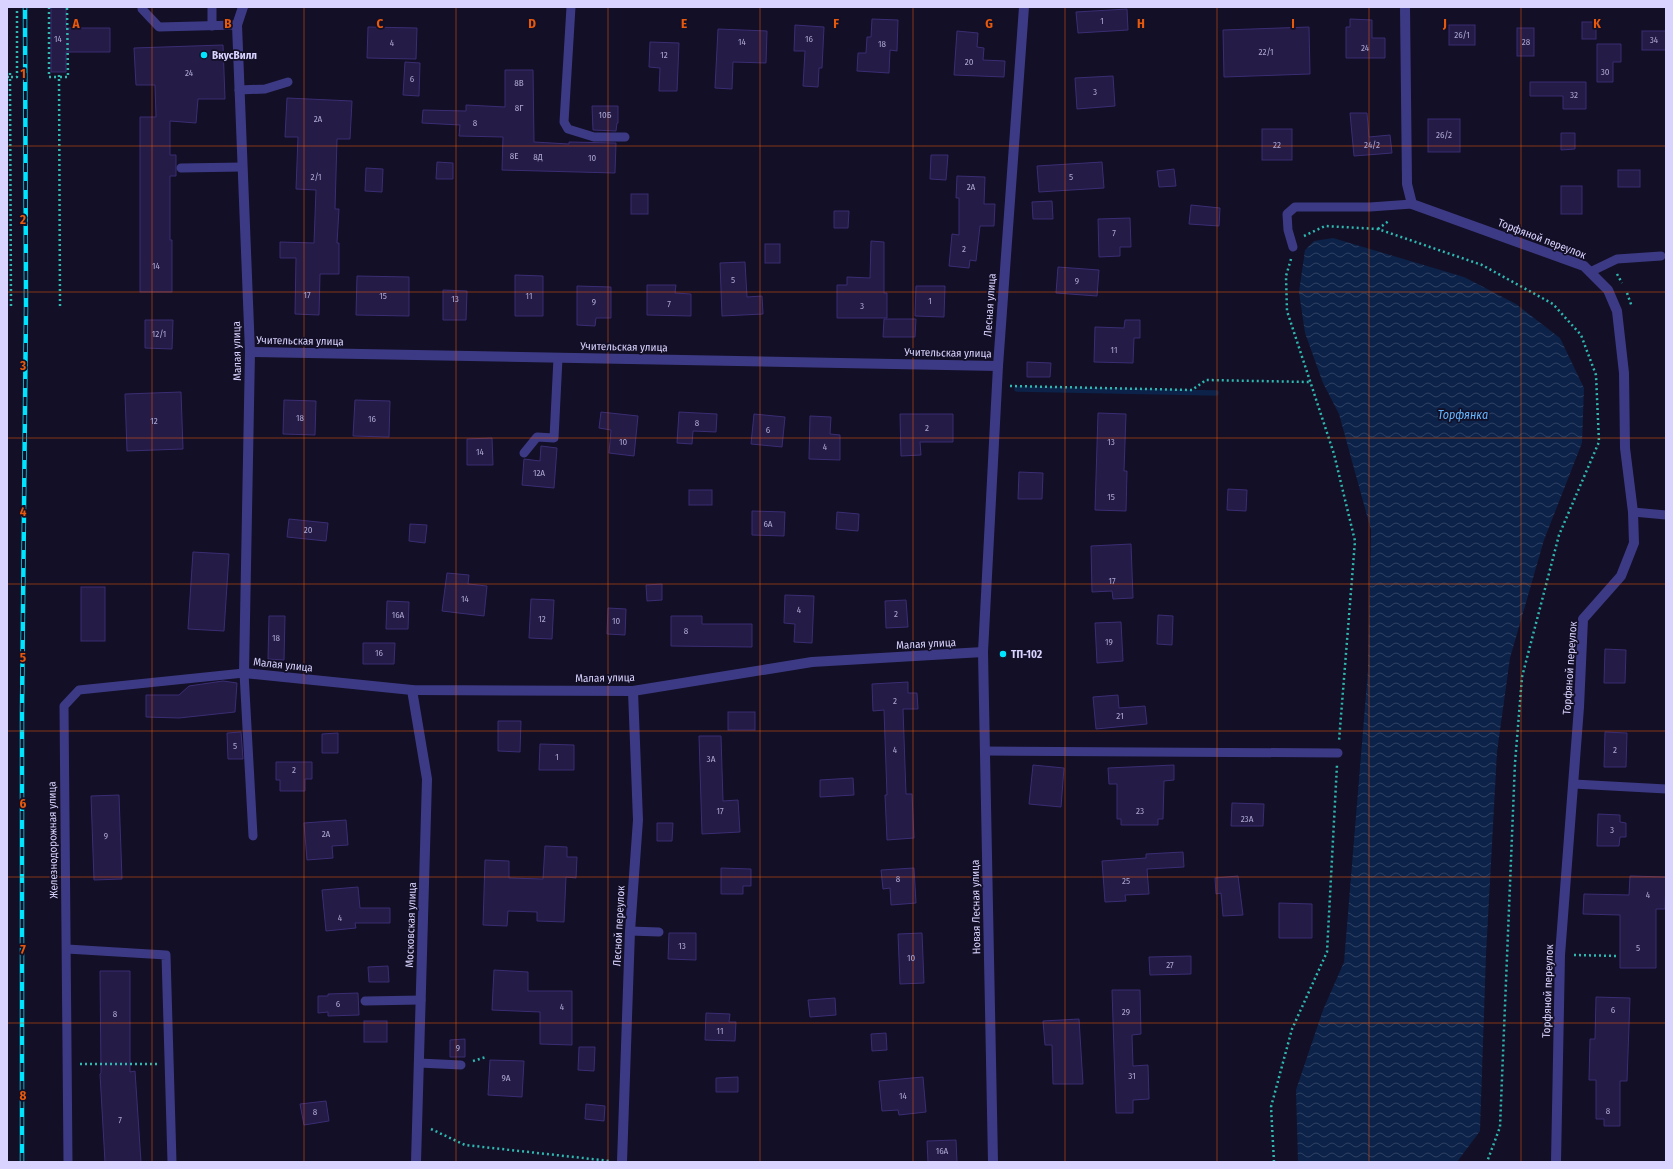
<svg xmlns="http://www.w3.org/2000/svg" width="1673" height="1169" viewBox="0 0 1673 1169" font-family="'Fira Sans Condensed',sans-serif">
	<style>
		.water { fill: url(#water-waves) }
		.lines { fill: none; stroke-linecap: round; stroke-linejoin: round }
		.stream { stroke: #0c2248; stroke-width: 5.5 }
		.building { fill: #241b47; stroke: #3b2d73 }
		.path { stroke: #2fb8b0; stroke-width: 2.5; stroke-dasharray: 2 3; stroke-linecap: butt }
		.lane { stroke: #3d3a85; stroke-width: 9 }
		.street { stroke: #3d3a85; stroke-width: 10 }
		.rail-casing { stroke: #00e5ff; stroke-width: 4.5 }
		.rail { stroke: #130f26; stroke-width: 3; stroke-dasharray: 9; stroke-linecap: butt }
		.grid { fill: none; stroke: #e8590c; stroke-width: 1; stroke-opacity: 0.55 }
		.poi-dot { fill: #00e5ff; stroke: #130f26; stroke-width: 1.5 }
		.labels { text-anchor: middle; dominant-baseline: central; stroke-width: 3.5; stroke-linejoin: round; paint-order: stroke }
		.number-label { font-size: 9px; fill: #aca6d1 }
		.poi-label { font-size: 11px; font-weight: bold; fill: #d9d4ff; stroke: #130f26; text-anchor: start }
		.street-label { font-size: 11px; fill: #d9d4ff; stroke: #130f26 }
		.water-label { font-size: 12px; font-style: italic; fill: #62b6ff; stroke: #130f26 }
		.grid-label { font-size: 13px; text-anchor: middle; font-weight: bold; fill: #e8590c; stroke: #130f26; stroke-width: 3.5; stroke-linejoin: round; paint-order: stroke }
	</style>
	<defs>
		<pattern id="water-waves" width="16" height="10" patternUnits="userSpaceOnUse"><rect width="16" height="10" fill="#0c2248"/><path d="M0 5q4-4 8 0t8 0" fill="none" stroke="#2f4163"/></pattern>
	</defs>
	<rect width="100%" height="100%" fill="#130f26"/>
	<!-- water -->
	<path class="water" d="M1333,238L1464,277L1516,304L1560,338L1584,388L1582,443L1544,540L1510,658L1497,752L1486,955L1480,1131L1457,1162H1298L1296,1090L1323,1010L1344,962L1368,670L1371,530L1339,414L1323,383L1305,333L1299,292L1305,250L1314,241Z"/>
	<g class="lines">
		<!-- stream -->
		<path class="stream" d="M1017,389L1216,393"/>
	</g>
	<!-- building -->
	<g class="building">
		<path d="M51,7H66V28H110V52H66V72H51Z"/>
		<path d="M1127,9L1128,30L1078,33L1076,12Z"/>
		<path d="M872,19L898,20L897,51L890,50L889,73L857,71L858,53H866L867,37H871Z"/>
		<path d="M1350,19L1372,20V38H1385V58H1346V27H1350Z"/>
		<rect x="1582" y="22" width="14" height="17"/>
		<path d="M795,25L824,27L822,68H819L818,87L803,86L805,51H794Z"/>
		<rect x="1449" y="25" width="26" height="20"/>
		<path d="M368,27L417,28L416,59L367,58Z"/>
		<path d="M1309,27L1310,74L1224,77L1223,30Z"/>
		<rect x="1517" y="28" width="17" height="28"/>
		<path d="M718,29L767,31L766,63L733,62L732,89L715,88Z"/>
		<path d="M957,31L978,33L977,47L984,48L983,60L1005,61L1004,77L954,75Z"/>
		<rect x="1642" y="31" width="24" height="19"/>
		<path d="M650,42L679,43L677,91H659L660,68L649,67Z"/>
		<path d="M1597,44H1621V62H1613V82H1597Z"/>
		<path d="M223,45L225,99H198L196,123L170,121V155H176V176H170V240H172V292H140V117H156L155,85H136L134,48Z"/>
		<path d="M405,62L420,63L419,96L403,95Z"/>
		<path d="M505,70H533L534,142L569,144V142L616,143L615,173L502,170L503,137L459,136L460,125L422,123L423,110L466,111V105L505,107Z"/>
		<path d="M1113,76L1115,106L1077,109L1075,78Z"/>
		<path d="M1530,82H1586V109H1563V96H1530Z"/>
		<path d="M287,98L352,101L350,139H337L335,209H339L337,243H339V274H320L319,315L295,314L296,258H280V242L314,243L316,190L296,189L298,137H285Z"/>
		<path d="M592,106H618V123H617L616,131L593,130Z"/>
		<path d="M1350,113H1367L1369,137L1390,135L1392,153L1354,156Z"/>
		<rect x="1428" y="119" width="32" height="33"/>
		<rect x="1262" y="129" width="30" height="31"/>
		<path d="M1561,133H1575V149L1561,150Z"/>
		<path d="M931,155H948L946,180L930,179Z"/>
		<path d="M437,162L453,163V179H436Z"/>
		<path d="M1102,162L1104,188L1039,192L1037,166Z"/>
		<path d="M366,168L383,169L382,192L365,191Z"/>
		<path d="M1174,169L1176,186L1159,187L1157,171Z"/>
		<rect x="1618" y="170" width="22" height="17"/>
		<path d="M957,176L985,177L984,204H995L994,226H980L976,261L970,260L969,268L949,266L952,234L959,235V198H956Z"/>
		<rect x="1561" y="186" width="21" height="28"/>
		<rect x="631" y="194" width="17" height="20"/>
		<path d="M1052,201L1053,219H1033L1032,202Z"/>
		<path d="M1191,205L1220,208L1219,226L1189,224Z"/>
		<path d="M834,211H849L848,228H834Z"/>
		<path d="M1130,218L1131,247H1120V256L1099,257L1098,219Z"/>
		<path d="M871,241L884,242V293H887V318H837V285H847V277L870,278Z"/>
		<rect x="765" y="244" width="15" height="19"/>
		<path d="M745,262L747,297L762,296L763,314L722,316L720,263Z"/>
		<path d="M1058,267L1099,270L1097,296L1056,293Z"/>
		<path d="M515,275L543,276V316H515Z"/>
		<path d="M357,276L409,277V316L356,315Z"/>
		<path d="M647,285H676L675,293L691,294V316L647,315Z"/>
		<path d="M577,286L611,287V318H596L595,326L577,325Z"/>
		<path d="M916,286H945L944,317L915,316Z"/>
		<path d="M443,290L467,291L466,320H443Z"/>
		<path d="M884,319H916L915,337H883Z"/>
		<path d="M145,320H173L172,349L145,348Z"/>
		<path d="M1125,320H1140V338H1134L1133,363L1094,362L1095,327L1124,328Z"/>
		<path d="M1027,362L1051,363L1050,377H1027Z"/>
		<path d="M181,392L183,449L127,451L125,394Z"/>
		<path d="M284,400L316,401L315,435L283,434Z"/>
		<path d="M355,400L390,401L389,437L353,436Z"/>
		<path d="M601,412L638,416L634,456L609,453L611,430L599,428Z"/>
		<path d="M679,412L717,414L716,432L693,431L692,444L677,443Z"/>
		<path d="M1098,413L1126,414L1124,471H1127L1126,511L1095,510Z"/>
		<path d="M754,414L785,417L782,447L751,444Z"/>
		<path d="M900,414H953V442H920L921,455L901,456Z"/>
		<path d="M810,416L831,417L830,434L840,435V460L809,459Z"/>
		<path d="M492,438L493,465H467V439Z"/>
		<path d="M541,446L557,448L554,488L522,485L524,459L540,461Z"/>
		<path d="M1019,472L1043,473L1042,499H1018Z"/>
		<path d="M1228,489L1247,490L1246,511L1227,510Z"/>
		<rect x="689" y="490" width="23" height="15"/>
		<path d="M752,511L785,512L784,536L752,535Z"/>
		<path d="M837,512L859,514L858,531L836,529Z"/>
		<path d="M289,519L328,523L326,541L287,537Z"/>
		<path d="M410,524L427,525L425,543L409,541Z"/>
		<path d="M1131,544L1133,598L1113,599L1112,591L1092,592L1091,546Z"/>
		<path d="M193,552L229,554L224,631L188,629Z"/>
		<path d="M447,573L469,575L468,584L487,586L484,616L442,611Z"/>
		<path d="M662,584V600L647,601L646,585Z"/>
		<rect x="81" y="587" width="24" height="54"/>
		<path d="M785,595L814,596L812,643L794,642L795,624L784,623Z"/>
		<path d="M531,599L554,600L552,639L529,638Z"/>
		<path d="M906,600L908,627L886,628L885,601Z"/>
		<path d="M387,601L409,602L408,629H386Z"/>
		<path d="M608,608L626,609L625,635L607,634Z"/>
		<path d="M1158,615L1173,616L1172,645L1157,644Z"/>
		<path d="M269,616H285L284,660L268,659Z"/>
		<path d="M671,616H702V624H752V647L671,646Z"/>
		<path d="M1121,622L1123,661L1097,663L1095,623Z"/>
		<path d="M363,643H395L394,664H363Z"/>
		<path d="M1605,649L1626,650L1625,683H1604Z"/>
		<path d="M223,681L237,683L235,712L179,718L146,717V695H179L189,686Z"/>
		<path d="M908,682V693H917L918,709H903L906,794H912L914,838L887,840L885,795H887L884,710L873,711L872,684Z"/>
		<path d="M1118,695L1119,708L1145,706L1147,724L1096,729L1093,697Z"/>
		<rect x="728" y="712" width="27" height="18"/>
		<path d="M498,721H521L520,752L498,751Z"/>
		<path d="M241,732L243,759H228L227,733Z"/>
		<path d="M1605,732L1627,733L1626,767H1604Z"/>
		<path d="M338,733V753H322V734Z"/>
		<path d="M699,736H721L723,801L738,800L740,832L702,834Z"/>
		<path d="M540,744L574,745V770H539Z"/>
		<path d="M276,762H312V779H305V791H280V780H276Z"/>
		<path d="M1033,765L1064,768L1061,807L1029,804Z"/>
		<path d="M1174,765V780L1164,781L1163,819H1158V825H1121V819H1117V784H1109L1108,768Z"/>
		<path d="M853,778L854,795L820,797V780Z"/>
		<path d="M119,795L122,879L94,880L91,796Z"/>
		<path d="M1232,803L1264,804L1263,826H1231Z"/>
		<path d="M1598,814L1620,815V822L1626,823V837H1620L1619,846H1597Z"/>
		<path d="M346,820L348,845L332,846L333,858L307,860L304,823Z"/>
		<path d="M657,823H673L672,841H657Z"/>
		<path d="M545,846L567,847V857H577L576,878L566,877L564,922L537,921V912L508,911L507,926L483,925L485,860L509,861V878L543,879Z"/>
		<path d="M1183,852L1184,867L1147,869L1149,894L1125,895L1126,901L1105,902L1102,861L1146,858V854Z"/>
		<path d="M721,868L751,869V886H743V894H721Z"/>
		<path d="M914,868L916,903L891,905L890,888L883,889L881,870Z"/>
		<path d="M1238,876L1243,915L1223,916L1221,893L1216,894L1215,878Z"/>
		<path d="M1630,876L1666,877L1665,909H1656V968H1620V915L1583,914L1584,894L1629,895Z"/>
		<path d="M358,887L360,908H390V923H355L356,928L326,931L322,890Z"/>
		<path d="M1279,903L1312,904V938H1279Z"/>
		<path d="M669,933H696V960L668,959Z"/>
		<path d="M922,933L924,983L900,984L898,934Z"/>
		<path d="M1191,956V974L1150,975L1149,957Z"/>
		<path d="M388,966L389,982H369L368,967Z"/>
		<path d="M494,970L528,972V991H572V1045L540,1044V1012L492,1010Z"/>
		<path d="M100,971H130V1072L135,1071L141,1162H105L100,1074L101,1073Z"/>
		<path d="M1112,990H1140L1141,1034L1132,1035L1133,1066L1148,1065L1149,1099L1133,1100V1113H1116Z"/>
		<path d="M358,993L359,1015L328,1016V1012L318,1013V996H328V994Z"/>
		<path d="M1596,997L1630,998L1627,1081H1620V1126H1604V1119H1596V1080H1589L1590,1039H1595Z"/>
		<path d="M835,998L836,1015L810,1017L808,1000Z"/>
		<path d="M706,1013L730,1014L729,1022H736L735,1041L705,1040Z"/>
		<path d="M1079,1019L1083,1084H1053L1052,1045H1045L1043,1021Z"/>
		<rect x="364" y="1021" width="23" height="21"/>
		<path d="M886,1033L887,1050L872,1051L871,1034Z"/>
		<path d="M465,1039V1057H450V1040Z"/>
		<path d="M579,1047H595L594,1071L578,1070Z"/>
		<path d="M490,1060L524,1061L522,1097L488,1095Z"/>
		<path d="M738,1077V1092H716V1078Z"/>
		<path d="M923,1077L926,1112L899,1115L898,1110L882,1111L879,1081Z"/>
		<path d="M326,1101L329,1121L304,1125L300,1104Z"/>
		<path d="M586,1104L605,1106L604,1121L585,1119Z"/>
		<path d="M956,1140L957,1162H928L927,1141Z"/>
	</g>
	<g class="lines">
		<!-- path -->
		<g class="path">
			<path d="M49,7V77H59V73"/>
			<path d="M7,77H10V73"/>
			<path d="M1378,229L1390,220"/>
			<path d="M1304,236L1325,226L1378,229L1482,265L1553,304L1581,335L1596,375L1599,442L1559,535L1522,677L1515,763L1500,1127L1487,1162"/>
			<path d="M1291,259L1286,276L1287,311L1334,454L1355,541L1339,741"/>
			<path d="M1617,274L1622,283"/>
			<path d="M1627,293L1632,307"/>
			<path d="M11,306L10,77H17V7"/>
			<path d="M60,306L59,77H68L67,7"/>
			<path d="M1010,386L1192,390L1206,380L1310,382"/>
			<path d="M1574,955L1618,956"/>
			<path d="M473,1061L486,1057"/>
			<path d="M80,1064H157"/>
			<path d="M431,1129L465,1145L610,1161"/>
			<path d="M1274,1162L1271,1107L1292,1029L1327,952L1337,765"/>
		</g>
		<!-- lane -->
		<g class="lane">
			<path d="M142,7V9L159,27L237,25"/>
			<path d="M212,7V26"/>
			<path d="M571,7L564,122L568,129L594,137H625"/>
			<path d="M239,90L265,89L288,82"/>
			<path d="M181,168L242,167"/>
			<path d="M1293,247L1288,230L1287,214L1295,207H1370L1412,204"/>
			<path d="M1590,272L1617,259L1661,256"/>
			<path d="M524,453L537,437L554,438L558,358"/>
			<path d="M1633,512L1666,515"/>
			<path d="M985,751L1338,753"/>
			<path d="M1574,784L1666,789"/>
			<path d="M630,931L659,932"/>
			<path d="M67,949L166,955L172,1162"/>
			<path d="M365,1001L421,1000"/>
			<path d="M419,1063L461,1065"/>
			<path d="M68,1162L64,706L79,690L244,673L253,836"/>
		</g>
		<!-- street -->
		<g class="street">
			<path d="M243,7L237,25L250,352L244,673L412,690L633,691L812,662L983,652"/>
			<path d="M1405,7L1407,184L1412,204L1584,266L1608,290L1617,311L1624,373L1625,448L1633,512L1634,543L1621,576L1583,619L1579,707L1560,955L1556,1162"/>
			<path d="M250,352L998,366"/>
			<path d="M412,690L427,779L416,1162"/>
			<path d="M622,1162L630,931L638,820L633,691"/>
			<path d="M993,1162L983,652L998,366L1024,7"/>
		</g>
		<defs>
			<path id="rail" d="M22,1162V711L26,308L25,7"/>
		</defs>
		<!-- rail casing -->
		<use href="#rail" class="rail-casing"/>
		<!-- rail -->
		<use href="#rail" class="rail"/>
	</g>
	<!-- grid -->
	<path class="grid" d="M152,7V1162M304,7V1162M456,7V1162M608,7V1162M760,7V1162M913,7V1162M1065,7V1162M1217,7V1162M1369,7V1162M1521,7V1162M7,146H1666M7,292H1666M7,438H1666M7,584H1666M7,731H1666M7,877H1666M7,1023H1666"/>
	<!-- markers -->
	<g class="poi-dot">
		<circle cx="204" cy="55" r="4"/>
		<circle cx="1003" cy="654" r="4"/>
	</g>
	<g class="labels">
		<!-- number labels -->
		<g class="number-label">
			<text x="1102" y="21">1</text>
			<text x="1462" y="35">26/1</text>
			<text x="58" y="39">14</text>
			<text x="809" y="39">16</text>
			<text x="1654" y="40">34</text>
			<text x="742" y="42">14</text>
			<text x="1526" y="42">28</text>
			<text x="392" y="43">4</text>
			<text x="882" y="44">18</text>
			<text x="1365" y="48">24</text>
			<text x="1266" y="52">22/1</text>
			<text x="664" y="55">12</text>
			<text x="969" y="62">20</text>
			<text x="1605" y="72">30</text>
			<text x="189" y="73">24</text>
			<text x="412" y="79">6</text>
			<text x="519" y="83">8В</text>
			<text x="1095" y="92">3</text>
			<text x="1574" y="95">32</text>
			<text x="519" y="108">8Г</text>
			<text x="605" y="115">10Б</text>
			<text x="318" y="119">2А</text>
			<text x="475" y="123">8</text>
			<text x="1444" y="135">26/2</text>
			<text x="1277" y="145">22</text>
			<text x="1372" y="145">24/2</text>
			<text x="514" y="156">8Е</text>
			<text x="538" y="157">8Д</text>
			<text x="592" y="158">10</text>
			<text x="316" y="177">2/1</text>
			<text x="1071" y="177">5</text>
			<text x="971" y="187">2А</text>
			<text x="1114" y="233">7</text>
			<text x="964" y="249">2</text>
			<text x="156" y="266">14</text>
			<text x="733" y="280">5</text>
			<text x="1077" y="281">9</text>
			<text x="307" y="295">17</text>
			<text x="383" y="296">15</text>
			<text x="529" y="296">11</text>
			<text x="455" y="299">13</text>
			<text x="930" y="301">1</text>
			<text x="594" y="302">9</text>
			<text x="669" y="304">7</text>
			<text x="862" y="306">3</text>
			<text x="159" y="334">12/1</text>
			<text x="1114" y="350">11</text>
			<text x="300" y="418">18</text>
			<text x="372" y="419">16</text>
			<text x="154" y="421">12</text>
			<text x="697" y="423">8</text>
			<text x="927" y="428">2</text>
			<text x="768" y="430">6</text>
			<text x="623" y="442">10</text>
			<text x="1111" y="442">13</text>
			<text x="825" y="447">4</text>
			<text x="480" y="452">14</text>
			<text x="539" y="473">12А</text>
			<text x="1111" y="497">15</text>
			<text x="768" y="524">6А</text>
			<text x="308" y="530">20</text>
			<text x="1112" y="581">17</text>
			<text x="465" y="599">14</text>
			<text x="799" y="610">4</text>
			<text x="896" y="614">2</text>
			<text x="398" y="615">16А</text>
			<text x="542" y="619">12</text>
			<text x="616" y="621">10</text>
			<text x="686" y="631">8</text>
			<text x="276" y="638">18</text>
			<text x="1109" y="642">19</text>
			<text x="379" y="653">16</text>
			<text x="895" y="701">2</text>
			<text x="1120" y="716">21</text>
			<text x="235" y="746">5</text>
			<text x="895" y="750">4</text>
			<text x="1615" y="750">2</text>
			<text x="557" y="757">1</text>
			<text x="711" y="759">3А</text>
			<text x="294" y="770">2</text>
			<text x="720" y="811">17</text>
			<text x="1140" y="811">23</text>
			<text x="1247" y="819">23А</text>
			<text x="1612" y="830">3</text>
			<text x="326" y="834">2А</text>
			<text x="106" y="836">9</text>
			<text x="898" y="879">8</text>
			<text x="1126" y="881">25</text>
			<text x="1648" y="895">4</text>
			<text x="340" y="918">4</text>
			<text x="682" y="946">13</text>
			<text x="1638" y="948">5</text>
			<text x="911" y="958">10</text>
			<text x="1170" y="965">27</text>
			<text x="338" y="1004">6</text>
			<text x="562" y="1007">4</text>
			<text x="1613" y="1010">6</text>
			<text x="1126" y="1012">29</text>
			<text x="115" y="1014">8</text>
			<text x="720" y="1031">11</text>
			<text x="458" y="1048">9</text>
			<text x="1132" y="1076">31</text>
			<text x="506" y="1078">9А</text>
			<text x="903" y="1096">14</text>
			<text x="1608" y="1111">8</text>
			<text x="315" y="1112">8</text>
			<text x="120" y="1120">7</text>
			<text x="942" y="1151">16А</text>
		</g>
		<!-- poi labels -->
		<g class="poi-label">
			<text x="212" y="55">ВкусВилл</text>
			<text x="1011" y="654">ТП-102</text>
		</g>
		<!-- street labels -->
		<g class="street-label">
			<text transform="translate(1542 239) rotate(21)">Торфяной переулок</text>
			<text transform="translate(990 305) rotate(-86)">Лесная улица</text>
			<text transform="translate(300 341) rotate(1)">Учительская улица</text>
			<text transform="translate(624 347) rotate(1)">Учительская улица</text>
			<text transform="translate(237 351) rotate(-91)">Малая улица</text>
			<text transform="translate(948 353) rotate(1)">Учительская улица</text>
			<text transform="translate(926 644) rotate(-3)">Малая улица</text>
			<text transform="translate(283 665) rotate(6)">Малая улица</text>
			<text transform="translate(1570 668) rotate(-86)">Торфяной переулок</text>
			<text transform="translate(605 678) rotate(-1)">Малая улица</text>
			<text transform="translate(53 840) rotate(-91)">Железнодорожная улица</text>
			<text transform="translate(976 907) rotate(-91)">Новая Лесная улица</text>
			<text transform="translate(411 925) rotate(-88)">Московская улица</text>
			<text transform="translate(619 926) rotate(-87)">Лесной переулок</text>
			<text transform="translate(1548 991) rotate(-88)">Торфяной переулок</text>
		</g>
		<!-- water labels -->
		<g class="water-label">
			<text x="1463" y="415">Торфянка</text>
		</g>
	</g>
	<g class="grid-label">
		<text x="76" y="28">A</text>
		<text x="228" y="28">B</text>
		<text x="380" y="28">C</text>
		<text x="532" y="28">D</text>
		<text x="684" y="28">E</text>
		<text x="836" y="28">F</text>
		<text x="989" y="28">G</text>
		<text x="1141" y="28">H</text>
		<text x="1293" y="28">I</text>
		<text x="1445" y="28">J</text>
		<text x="1597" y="28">K</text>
		<text x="23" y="78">1</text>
		<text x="23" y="224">2</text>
		<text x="23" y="370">3</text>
		<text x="23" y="516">4</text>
		<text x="23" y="662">5</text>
		<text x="23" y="808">6</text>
		<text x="23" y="954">7</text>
		<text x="23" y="1100">8</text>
	</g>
	<!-- border -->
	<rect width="1673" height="1169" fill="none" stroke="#d9d4ff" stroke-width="16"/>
</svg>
